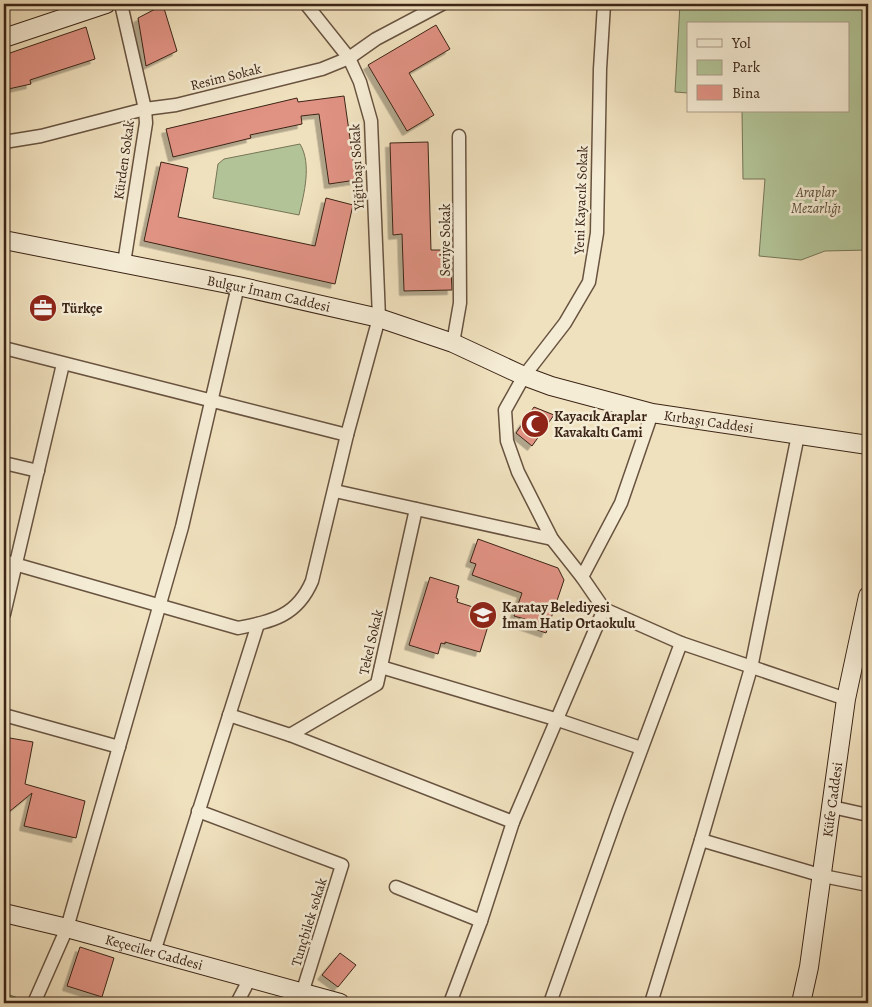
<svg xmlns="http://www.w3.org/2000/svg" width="872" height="1007" viewBox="0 0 872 1007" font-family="Alegreya,serif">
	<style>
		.green { fill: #b2c497; stroke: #767456 }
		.building { fill: #e09283; stroke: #3b2416; filter: url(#shadow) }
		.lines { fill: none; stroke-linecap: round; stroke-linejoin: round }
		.street-casing { stroke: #685340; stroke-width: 15 }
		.secondary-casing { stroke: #3b2416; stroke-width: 20 }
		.street { stroke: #f5ecd5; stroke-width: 12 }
		.secondary { stroke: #f5ecd5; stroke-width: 18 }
		.labels { text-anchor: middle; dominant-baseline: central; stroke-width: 5; stroke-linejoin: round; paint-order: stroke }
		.street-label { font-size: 14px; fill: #3b2416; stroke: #f5ecd5 }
		.park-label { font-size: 14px; font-style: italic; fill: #594c36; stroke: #f5ecd5 }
		.poi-label { font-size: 14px; font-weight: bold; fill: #3b2416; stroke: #f5ecd5; text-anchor: start }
	</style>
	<defs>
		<filter id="shadow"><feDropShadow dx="-4.5" dy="4.5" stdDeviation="0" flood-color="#0004"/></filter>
	</defs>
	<rect width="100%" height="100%" fill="#f0e1be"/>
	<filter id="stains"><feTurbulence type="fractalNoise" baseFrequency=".004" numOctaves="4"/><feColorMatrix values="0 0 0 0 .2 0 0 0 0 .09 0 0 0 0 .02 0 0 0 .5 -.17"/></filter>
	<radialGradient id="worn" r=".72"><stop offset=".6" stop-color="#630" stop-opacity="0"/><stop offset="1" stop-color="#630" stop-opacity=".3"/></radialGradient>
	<!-- green -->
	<g class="green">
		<path d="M680,4H868V250L825,251L801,260L759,256L765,179H743L742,111H848V24H688V93L675,92Z"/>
		<path d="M300,144C312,164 304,194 299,215L213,198L218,164L224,159Z"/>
		<path d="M4,993L21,999L19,1003H4Z"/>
	</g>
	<!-- building -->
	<g class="building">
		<path d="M163,5L177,51L146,66L138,18Z"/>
		<path d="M436,25L450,49L409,73L434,115L407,131L368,65Z"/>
		<path d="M86,27L95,59L30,80L31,84L4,90V55Z"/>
		<path d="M344,96L356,180L329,184L319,114L301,116L302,124L250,135L251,138L173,157L166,129L297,98L298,102Z"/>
		<path d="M428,142L431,250H450L452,290L404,291L402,234L393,235L390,143Z"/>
		<path d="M161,162L188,168L178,217L254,233L315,246L326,198L353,205L335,284L144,241Z"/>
		<path d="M534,407L554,415L532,446L516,433Z"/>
		<path d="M478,539L558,568L564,580L546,633L523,625L525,619L514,616L522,593L472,575L476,564L470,562Z"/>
		<path d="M430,577L459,586L456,598L458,599L457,602L492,613L480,652L445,642V644L441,643L438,654L409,645Z"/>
		<path d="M4,737L33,742L25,784L85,801L76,838L24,826L32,793L4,816Z"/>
		<path d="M80,947L114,958L102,997L67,986Z"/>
		<path d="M340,953L356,965L338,987L322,975Z"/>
	</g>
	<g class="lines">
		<defs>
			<g id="street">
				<path d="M121,4L145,109L146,123L124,263"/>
				<path d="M604,4L600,69L597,233L589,282L565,323L524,376L505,410L507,441L518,472L552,539L582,577L604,609L681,643L846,699"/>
				<path d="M4,142L41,136L145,109L176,105L322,69L349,58L376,39L442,4"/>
				<path d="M453,343L460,303L459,136"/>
				<path d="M4,348L347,435"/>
				<path d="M4,463L38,471"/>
				<path d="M335,491L552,539"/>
				<path d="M4,561L238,628C273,621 297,616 312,581L347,435L379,318L371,121L360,82L349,58L306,4"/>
				<path d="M582,577L621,503L652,413"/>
				<path d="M4,614L63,364"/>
				<path d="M381,667L555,719L641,748"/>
				<path d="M4,715L119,747"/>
				<path d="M229,715L290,735L513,822"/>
				<path d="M290,735L377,684L416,509"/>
				<path d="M832,807L868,815"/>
				<path d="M198,811L342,865L299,1003"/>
				<path d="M701,840L823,876L868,885"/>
				<path d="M396,887L481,921"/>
				<path d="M154,952L258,624"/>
				<path d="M34,1003L67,928L182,527L238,286"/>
				<path d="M237,1003L249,980"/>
				<path d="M450,1003L481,921L513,822L604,609"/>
				<path d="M550,1003L618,812L681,643"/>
				<path d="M651,1003L701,840L751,668L798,435"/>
			</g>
			<g id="secondary">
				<path d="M4,38L106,4"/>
				<path id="s1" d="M4,240L238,286L379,318L453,343L524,376L551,386L652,413L868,445"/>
				<path id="s2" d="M4,913L67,928L340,1003"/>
				<path id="s3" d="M801,1003L809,967L846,699L868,596"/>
			</g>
		</defs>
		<!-- street casing -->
		<use href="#street" class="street-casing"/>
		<!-- secondary casing -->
		<use href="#secondary" class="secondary-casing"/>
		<!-- street -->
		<use href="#street" class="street"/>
		<!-- secondary -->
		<use href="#secondary" class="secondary"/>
	</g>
	<!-- icons -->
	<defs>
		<symbol id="office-disc" viewBox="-11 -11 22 22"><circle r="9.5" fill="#8f2418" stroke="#f5ecd5"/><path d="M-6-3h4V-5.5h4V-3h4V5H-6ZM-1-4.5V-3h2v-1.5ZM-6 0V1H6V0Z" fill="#fff"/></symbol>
		<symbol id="mosque-disc" viewBox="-11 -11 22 22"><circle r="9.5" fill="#8f2418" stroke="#f5ecd5"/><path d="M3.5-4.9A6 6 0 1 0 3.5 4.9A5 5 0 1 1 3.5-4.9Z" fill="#fff"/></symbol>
		<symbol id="school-disc" viewBox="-11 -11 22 22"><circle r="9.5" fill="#8f2418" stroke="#f5ecd5"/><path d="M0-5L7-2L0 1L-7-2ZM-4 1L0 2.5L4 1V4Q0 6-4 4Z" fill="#fff"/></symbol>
	</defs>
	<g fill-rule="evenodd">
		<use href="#office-disc" x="27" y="292" width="32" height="32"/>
		<use href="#mosque-disc" x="519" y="408" width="32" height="32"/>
		<use href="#school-disc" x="467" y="599" width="32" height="32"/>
	</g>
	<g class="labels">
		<!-- street labels -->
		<g class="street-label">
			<text transform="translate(226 77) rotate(-14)">Resim Sokak</text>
			<text transform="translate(124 160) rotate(-82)">Kürden Sokak</text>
			<text transform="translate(357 167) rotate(-93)">Yiğitbaşı Sokak</text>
			<text transform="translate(581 200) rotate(-88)">Yeni Kayacık Sokak</text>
			<text transform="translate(445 240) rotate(-90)">Seviye Sokak</text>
			<text stroke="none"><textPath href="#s1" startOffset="270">Bulgur İmam Caddesi</textPath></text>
			<text stroke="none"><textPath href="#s1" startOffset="730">Kırbaşı Caddesi</textPath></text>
			<text transform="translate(371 642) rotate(-77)">Tekel Sokak</text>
			<text stroke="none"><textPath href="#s3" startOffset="206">Küfe Caddesi</textPath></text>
			<text transform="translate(309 922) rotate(-73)">Tunçbilek sokak</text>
			<text stroke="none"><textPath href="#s2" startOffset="155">Keçeciler Caddesi</textPath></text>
		</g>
		<!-- park labels -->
		<g class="park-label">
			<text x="816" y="192">Araplar<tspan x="816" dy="16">Mezarlığı</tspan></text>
		</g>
		<!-- poi labels -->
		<g class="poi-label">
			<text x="62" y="308">Türkçe</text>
			<text x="554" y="416">Kayacık Araplar<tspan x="554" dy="16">Kavakaltı Cami</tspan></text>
			<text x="502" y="607">Karatay Belediyesi<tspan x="502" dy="16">İmam Hatip Ortaokulu</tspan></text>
		</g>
	</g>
	<!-- margin -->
	<rect width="872" height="1007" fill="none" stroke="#f0e1be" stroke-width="20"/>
	<rect x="5" y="5" width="862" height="997" fill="none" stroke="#3b2416" stroke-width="2.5"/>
	<rect x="10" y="10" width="852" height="987" fill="none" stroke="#3b2416"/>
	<!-- legend -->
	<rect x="687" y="22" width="162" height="90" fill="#f5ecd5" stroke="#ab9c89"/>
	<rect x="697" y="39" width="25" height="8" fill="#f5ecd5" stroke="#ab9c89"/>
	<text x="732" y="48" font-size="15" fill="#3b2416">Yol</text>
	<rect x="697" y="60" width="25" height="15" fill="#b2c497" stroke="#ab9c89"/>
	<text x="732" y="72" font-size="15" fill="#3b2416">Park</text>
	<rect x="697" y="85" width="25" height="15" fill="#e09283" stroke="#ab9c89"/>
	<text x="732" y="98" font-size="15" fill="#3b2416">Bina</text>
	<rect width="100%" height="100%" filter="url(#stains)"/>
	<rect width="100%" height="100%" fill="url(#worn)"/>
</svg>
